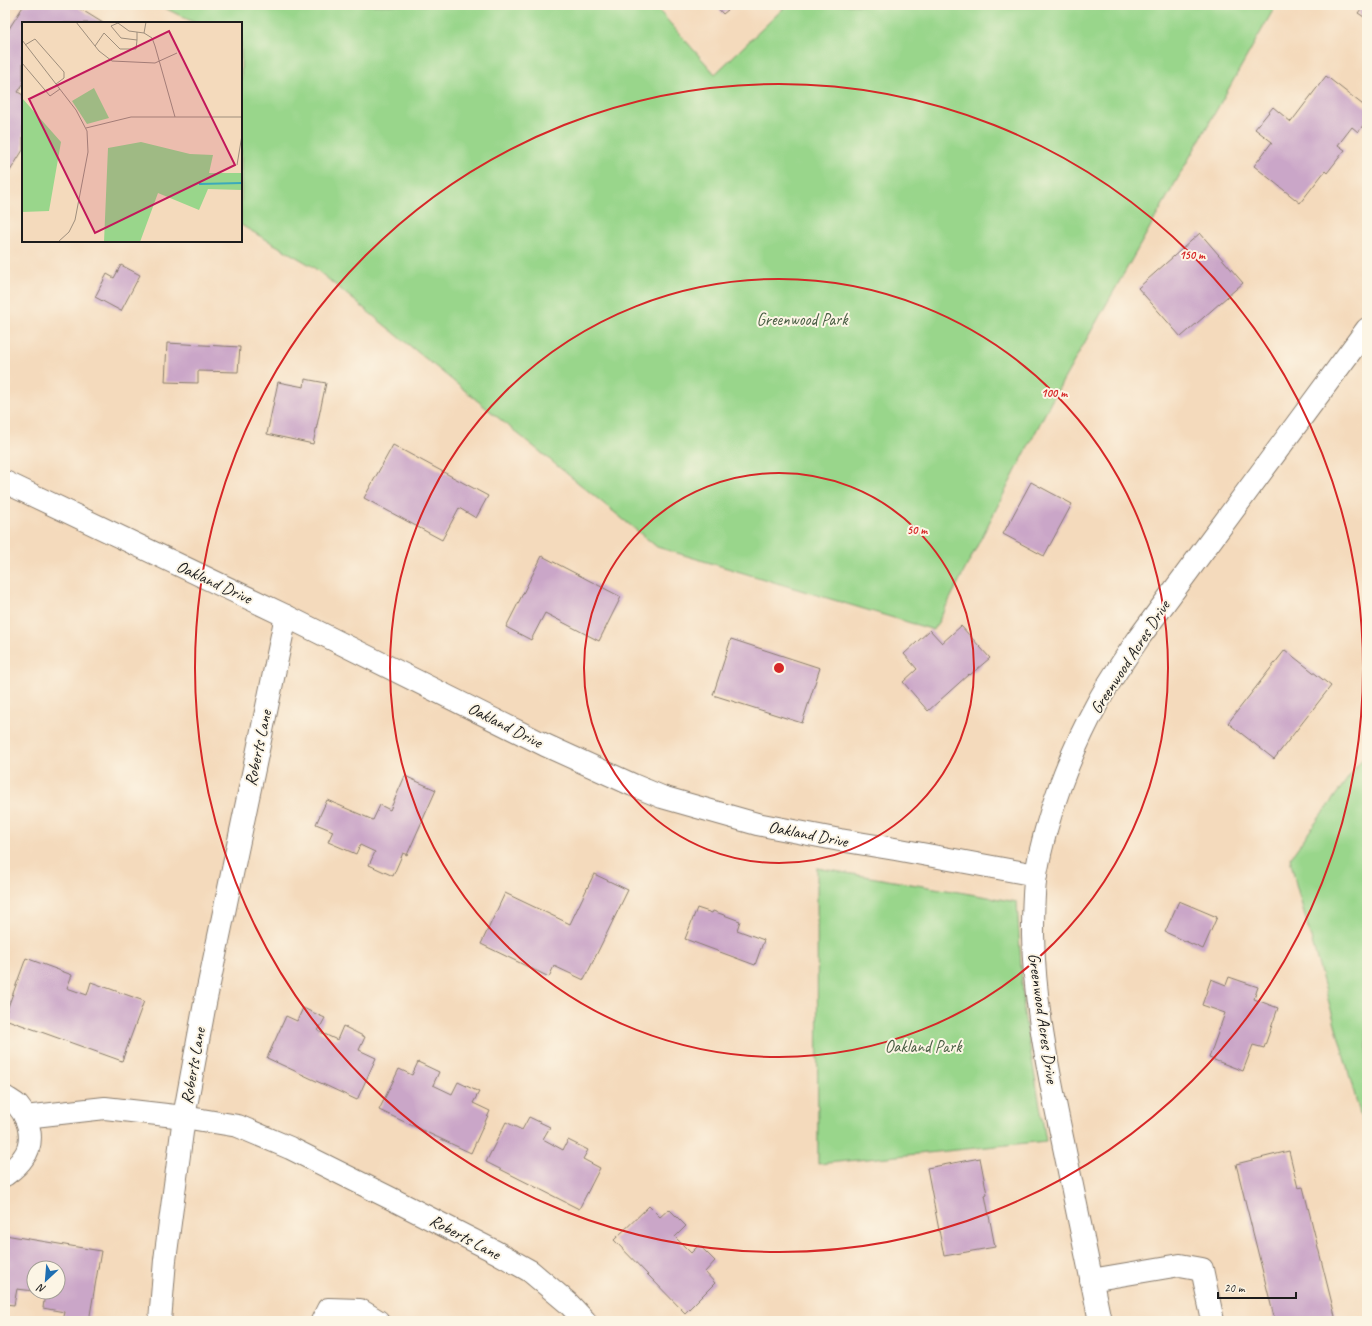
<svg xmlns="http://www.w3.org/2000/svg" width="1372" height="1326" viewBox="0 0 1372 1326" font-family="Caveat,sans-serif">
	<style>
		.green { fill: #99d68b; stroke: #5a7954 }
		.building { fill: #caa6c8 }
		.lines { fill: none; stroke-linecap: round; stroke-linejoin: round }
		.minor-casing { stroke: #887b6c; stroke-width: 24 }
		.minor { stroke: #fff; stroke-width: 22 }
		.ring { fill: none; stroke: #d62828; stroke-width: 2 }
		.labels { text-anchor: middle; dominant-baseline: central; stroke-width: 4; stroke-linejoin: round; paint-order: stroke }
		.park-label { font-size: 17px; fill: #485d43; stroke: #fcf5e5 }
		.street-label { font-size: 17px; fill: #1c1c1c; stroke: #fcf5e5 }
		.inset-river { fill: none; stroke: #3caabb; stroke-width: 2 }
		.inset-road { fill: none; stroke: #9e8e7c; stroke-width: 1 }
		.view { fill: #c2185b; fill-opacity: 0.15; stroke: #c2185b; stroke-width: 2 }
		.inset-edge { fill: none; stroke: #1c1c1c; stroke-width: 2 }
		.centre { fill: #d62828; stroke: #fcf5e5; stroke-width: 2 }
		.ring-label { font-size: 12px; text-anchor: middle; font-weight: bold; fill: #d62828; stroke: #fcf5e5; stroke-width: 4; stroke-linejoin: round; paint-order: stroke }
	</style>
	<rect width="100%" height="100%" fill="#fcf5e5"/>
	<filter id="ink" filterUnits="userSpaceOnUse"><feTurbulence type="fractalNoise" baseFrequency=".025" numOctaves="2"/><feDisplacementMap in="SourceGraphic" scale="8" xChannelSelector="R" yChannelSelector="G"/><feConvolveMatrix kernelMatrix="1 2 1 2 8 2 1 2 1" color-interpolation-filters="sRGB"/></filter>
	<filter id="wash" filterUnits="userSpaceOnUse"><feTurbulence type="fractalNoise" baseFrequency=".012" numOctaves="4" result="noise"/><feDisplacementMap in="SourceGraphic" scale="16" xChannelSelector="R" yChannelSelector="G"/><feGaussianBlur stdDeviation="0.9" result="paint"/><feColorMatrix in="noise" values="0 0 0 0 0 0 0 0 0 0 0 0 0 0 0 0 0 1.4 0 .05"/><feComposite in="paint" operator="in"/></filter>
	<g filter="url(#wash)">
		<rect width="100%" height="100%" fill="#f4dabc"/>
		<!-- green -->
		<g class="green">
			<path d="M159,5H654L715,74L787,5H1276L1051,402L934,630L657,547L312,266L241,225V23H195Z"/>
			<path d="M1367,752V1139L1296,884L1290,858Z"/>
			<path d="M817,868L1017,902L1024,1013L1046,1141L818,1164Z"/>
		</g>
		<g id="blocks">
			<!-- building -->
			<g class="building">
				<path d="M24,5H74L103,23H23V84L18,92L23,95V150L5,179V35Z"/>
				<path d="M715,5H734L723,14Z"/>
				<path d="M1364,5H1367V19L1358,13Z"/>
				<path d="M1326,76L1367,108V120L1358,132L1352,127L1338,145L1345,150L1327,173L1325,171L1300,203L1254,166L1272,142L1255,129L1273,107L1291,122Z"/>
				<path d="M1200,233L1243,283L1181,337L1138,288Z"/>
				<path d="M121,265L140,275L121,311L95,297L107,274L114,278Z"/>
				<path d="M167,343L240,347L238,372L198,371V383L165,382Z"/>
				<path d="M305,379L326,383L313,444L267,434L278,382L304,387Z"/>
				<path d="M393,445L488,496L476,518L459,508L442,540L364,498Z"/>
				<path d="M1031,482L1072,504L1044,556L1003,534Z"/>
				<path d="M542,556L621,597L599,641L545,613L531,640L506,627Z"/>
				<path d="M961,626L990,658L970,675L969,674L928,711L903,682L917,669L904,654L930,630L942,643Z"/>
				<path d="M731,639L820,668L802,723L713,695Z"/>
				<path d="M1285,650L1331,686L1274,759L1228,723Z"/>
				<path d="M405,776L436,790L407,855L403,853L393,876L369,865L375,852L360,845L356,854L328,842L333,831L316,824L327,800L373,820L380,805L390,810Z"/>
				<path d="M594,874L628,890L584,980L554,966L549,977L481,944L505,893L570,924Z"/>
				<path d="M1179,901L1217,917L1203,949L1165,932Z"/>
				<path d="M697,908L712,913L713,911L740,921L737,930L764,940L755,965L685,939Z"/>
				<path d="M26,958L72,975L67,988L87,995L91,982L144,1001L122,1061L5,1019V1015Z"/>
				<path d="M1229,977L1258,987L1254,999L1278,1008L1264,1048L1253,1045L1243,1071L1209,1058L1225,1013L1202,1005L1211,979L1226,985Z"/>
				<path d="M303,1008L325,1018L318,1031L337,1040L343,1026L365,1037L359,1050L376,1058L357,1100L267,1058L286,1016L297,1021Z"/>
				<path d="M418,1062L439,1072L433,1085L452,1094L458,1082L479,1092L473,1103L490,1111L471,1153L379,1110L399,1069L412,1075Z"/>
				<path d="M529,1117L550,1127L543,1139L563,1150L568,1140L588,1150L583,1159L600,1168L579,1209L486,1162L506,1122L522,1130Z"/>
				<path d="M1289,1151L1298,1188L1303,1187L1335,1316L1318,1321H1275L1236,1164Z"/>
				<path d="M980,1158L987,1194L985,1195L995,1247L944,1256L927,1168Z"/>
				<path d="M649,1206L660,1217L669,1209L686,1226L675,1237L691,1253L699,1245L715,1261L705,1272L715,1283L685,1313L614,1240Z"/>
				<path d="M5,1235L101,1251L89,1321H62L64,1312L43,1308L45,1293L42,1292H58V1268H34V1291L17,1289L14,1305L5,1304Z"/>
			</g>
		</g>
	</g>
	<g filter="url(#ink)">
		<use href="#blocks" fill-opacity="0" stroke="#887b6c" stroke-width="1"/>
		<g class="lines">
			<defs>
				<g id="minor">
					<path d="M5,482L286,616L545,745L633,785L662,797L757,824L840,840L895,849L1036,875"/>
					<path d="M5,1097C9,1100 14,1102 18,1106C30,1120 35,1143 23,1158C18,1166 12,1170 5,1175"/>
					<path d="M25,1117L105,1108L184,1117L238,1126L290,1148L390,1198L496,1252L530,1271L568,1303L585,1321"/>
					<path d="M1091,1280L1180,1265L1202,1269L1213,1321"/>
					<path d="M160,1321L165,1260L184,1117L205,1003L286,616"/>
					<path d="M322,1321L328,1309L360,1310L378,1321"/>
					<path d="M1100,1321C1086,1252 1071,1182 1057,1113C1045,1054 1034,995 1033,935C1033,915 1033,894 1036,874C1046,816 1070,753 1098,702C1111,678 1126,657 1141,635L1367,329"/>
				</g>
			</defs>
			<!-- minor casing -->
			<use href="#minor" class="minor-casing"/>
			<!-- minor -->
			<use href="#minor" class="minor"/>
		</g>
	</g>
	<!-- distance rings -->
	<g class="ring">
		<circle cx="779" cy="668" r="195"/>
		<circle cx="779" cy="668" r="389"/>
		<circle cx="779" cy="668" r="584"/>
	</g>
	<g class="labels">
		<!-- park labels -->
		<g class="park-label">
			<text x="802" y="319">Greenwood Park</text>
			<text x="923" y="1046">Oakland Park</text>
		</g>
		<!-- street labels -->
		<g class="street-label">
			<text transform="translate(214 582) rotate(25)">Oakland Drive</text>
			<text transform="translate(1130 657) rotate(-57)">Greenwood Acres Drive</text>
			<text transform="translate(505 725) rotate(27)">Oakland Drive</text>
			<text transform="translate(258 748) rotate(-78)">Roberts Lane</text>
			<text transform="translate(808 834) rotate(11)">Oakland Drive</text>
			<text transform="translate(1043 1018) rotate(82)">Greenwood Acres Drive</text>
			<text transform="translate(193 1066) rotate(-80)">Roberts Lane</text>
			<text transform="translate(465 1237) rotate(28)">Roberts Lane</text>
		</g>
	</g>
	<!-- overview -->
	<g transform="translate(22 22)">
		<rect width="220" height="220" fill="#f4dabc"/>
		<path d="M72,66L87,96L65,102L50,79ZM0,76L39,120L27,189L0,190ZM119,120L168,132L191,133L187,151H220V168L186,167L177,188L136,171L118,220H82L86,126Z" fill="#99d68b"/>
		<path class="inset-river" d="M177,162L220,161"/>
		<path class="inset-road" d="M54,0L77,29L90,39L133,41L155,31M124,0L122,11L130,16L133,24L153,95M115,10V18L99,16L89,4L96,1L107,9L122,11M0,18L54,88L65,109L66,130L53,198L47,210L36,220M3,23L13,17L42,50V56L34,62M73,24L82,11L98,27H114L115,18M0,41L28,74L38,67M64,106L109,95H220M215,143L220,113"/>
		<path class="view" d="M147,9L213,143L73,211L7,77Z"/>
		<rect width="220" height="220" class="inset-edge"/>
	</g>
	<circle cx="779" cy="668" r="6" class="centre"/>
	<g class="ring-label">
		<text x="1192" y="259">150 m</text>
		<text x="1054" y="397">100 m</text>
		<text x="917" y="534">50 m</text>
	</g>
	<!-- margin -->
	<rect width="1372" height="1326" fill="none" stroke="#fcf5e5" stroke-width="20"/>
	<!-- north arrow -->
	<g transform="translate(46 1280) rotate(206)"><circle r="19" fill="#fcf5e5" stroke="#a29e95"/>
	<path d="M0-3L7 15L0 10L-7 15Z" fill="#1f6fb2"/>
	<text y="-6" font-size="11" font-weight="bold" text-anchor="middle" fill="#1c1c1c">N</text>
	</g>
	<!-- scale -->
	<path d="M1218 1292v6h78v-6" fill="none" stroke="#1c1c1c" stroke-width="2"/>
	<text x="1224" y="1292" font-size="12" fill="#1c1c1c" stroke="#fcf5e5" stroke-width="3" paint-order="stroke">20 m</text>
</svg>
